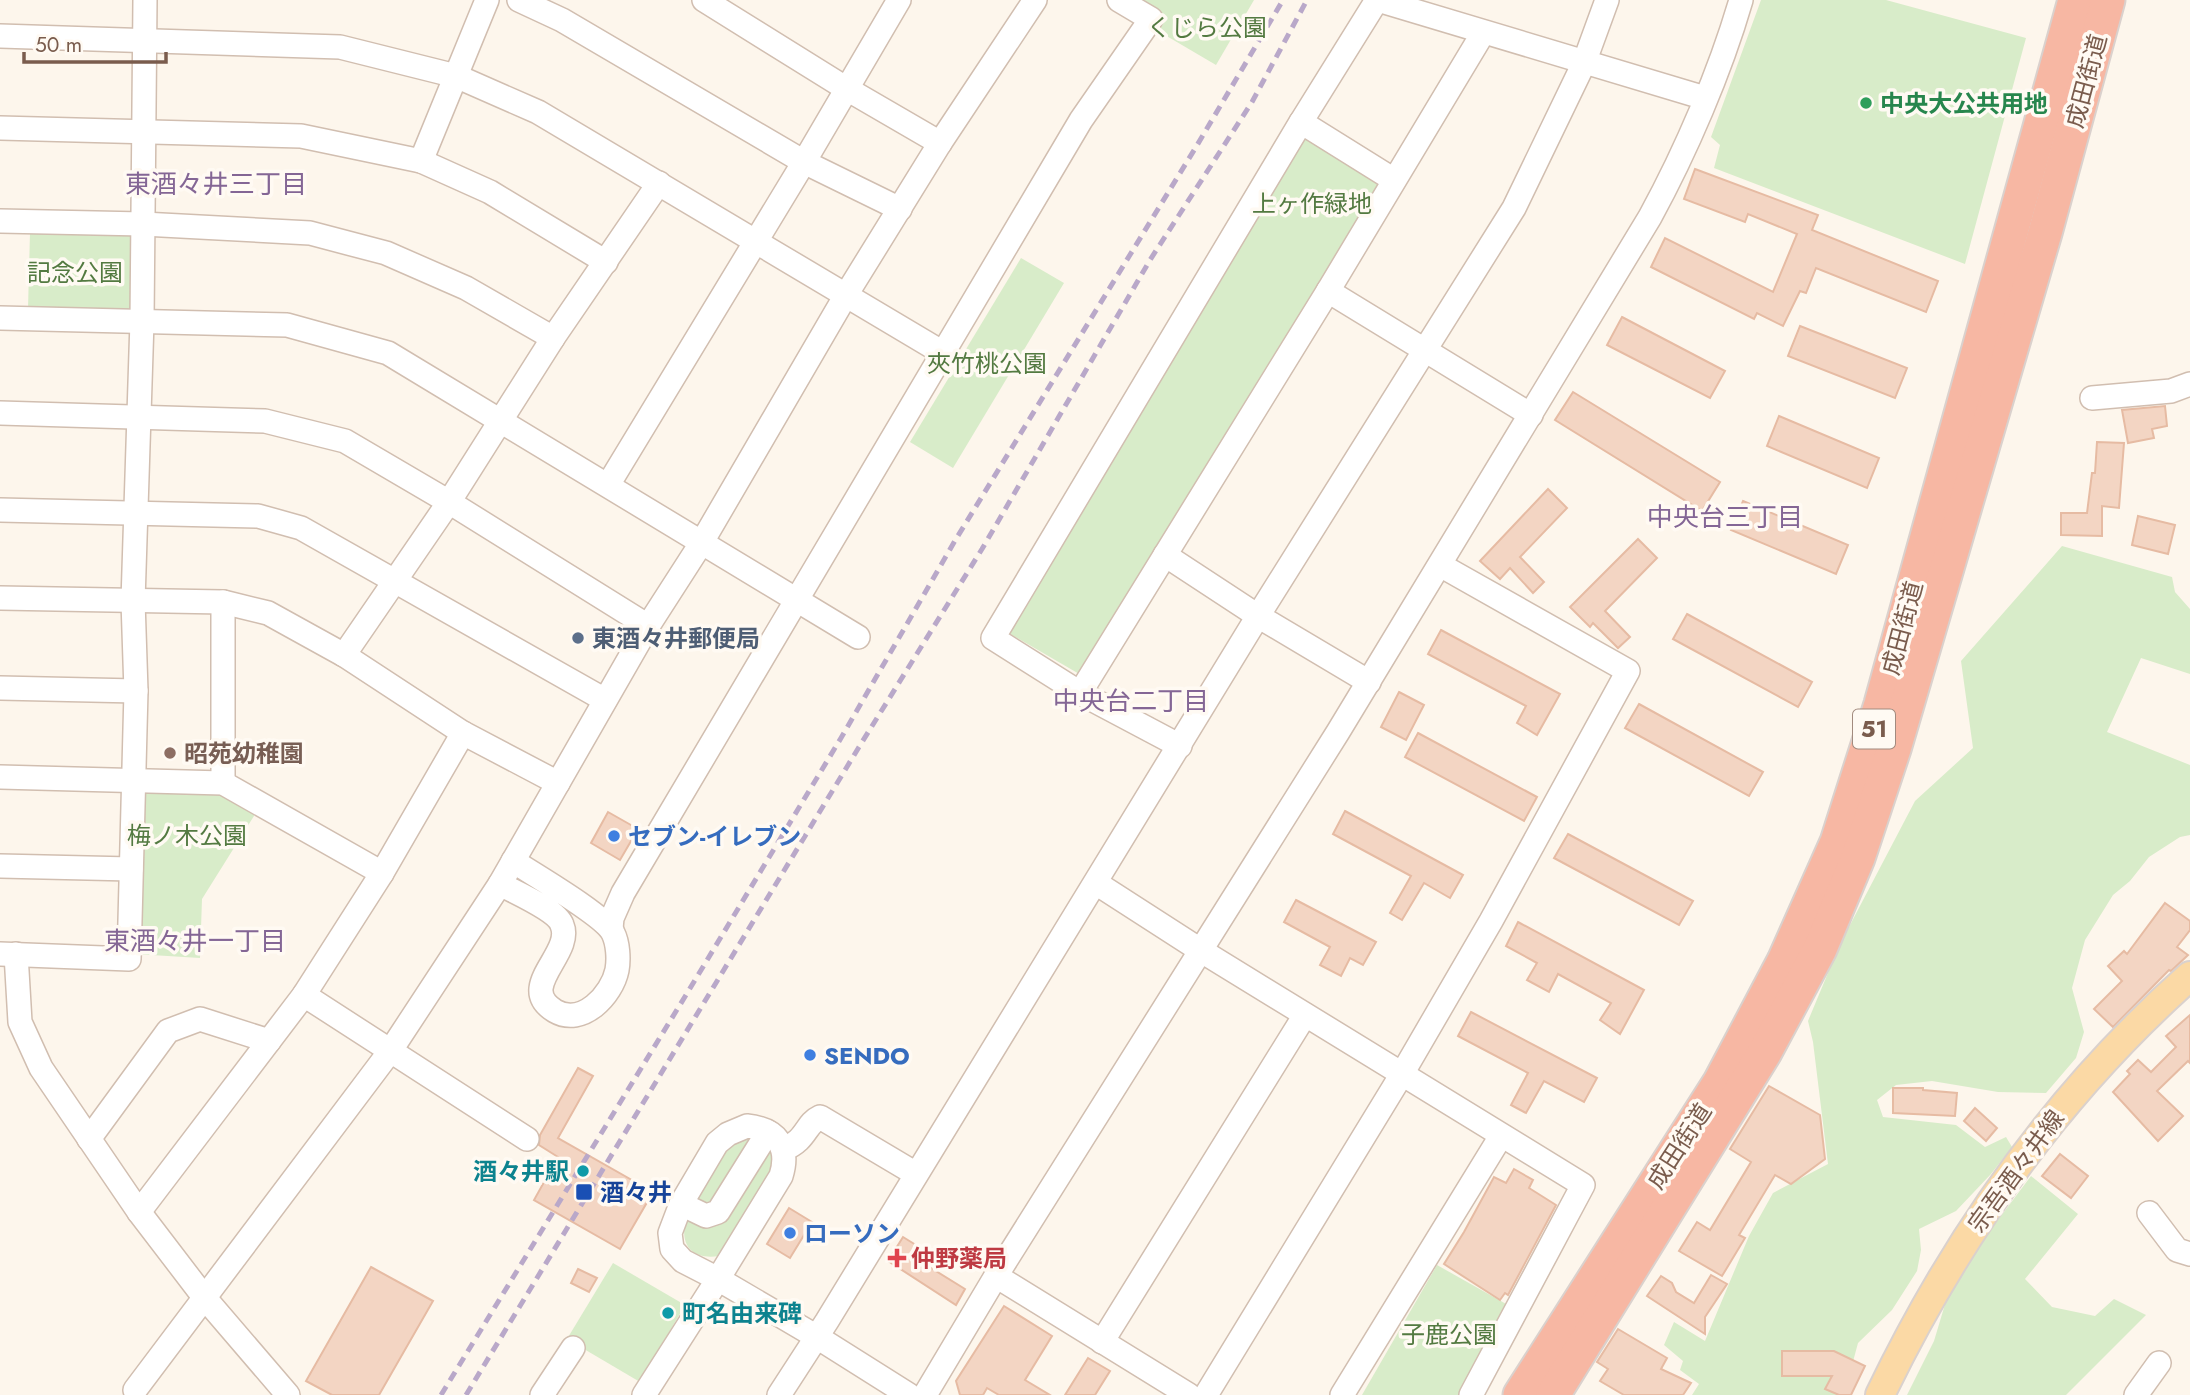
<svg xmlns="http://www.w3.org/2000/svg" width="2190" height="1395" viewBox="0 0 2190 1395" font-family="Jost,'Noto Sans JP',sans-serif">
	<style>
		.green { fill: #d8ecc9 }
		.building { fill: #f3d5c3; stroke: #e6bba3; stroke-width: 2 }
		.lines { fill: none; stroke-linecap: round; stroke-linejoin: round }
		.minor-casing { stroke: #d1beb0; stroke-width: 26 }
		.major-casing { stroke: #dad1cd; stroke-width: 32 }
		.highway-casing { stroke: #dad1cd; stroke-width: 37 }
		.minor { stroke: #fff; stroke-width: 23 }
		.major { stroke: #fbd9a5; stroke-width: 28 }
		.highway { stroke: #f7b7a3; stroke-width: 33 }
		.rail { stroke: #b9a8c9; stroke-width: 5; stroke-dasharray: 10 7; stroke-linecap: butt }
		.leisure-dot { fill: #2e9e5b; stroke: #fffaf3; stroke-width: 2.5 }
		.service-dot { fill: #5c6f8a; stroke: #fffaf3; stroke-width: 2.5 }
		.education-dot { fill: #8d6e63; stroke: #fffaf3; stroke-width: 2.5 }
		.shop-dot { fill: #3f7fe0; stroke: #fffaf3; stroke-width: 2.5 }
		.culture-dot { fill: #0f9aa8; stroke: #fffaf3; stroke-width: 2.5 }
		.transit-dot { fill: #1a4fb4; stroke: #fffaf3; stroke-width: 2.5 }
		.health-dot { fill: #e0444e; stroke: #fffaf3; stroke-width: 2.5 }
		.labels { text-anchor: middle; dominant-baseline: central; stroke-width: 7; stroke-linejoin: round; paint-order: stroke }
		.shield { fill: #fffaf3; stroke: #a28b7f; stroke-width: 2 }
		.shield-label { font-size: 23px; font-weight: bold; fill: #7a5c4d }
		.park-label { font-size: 24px; fill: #537a41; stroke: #fffaf3 }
		.street-label { font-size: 24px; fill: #7a5c4d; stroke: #fffaf3 }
		.leisure-label { font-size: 24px; font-weight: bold; fill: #27864d; stroke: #fffaf3; text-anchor: start }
		.service-label { font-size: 24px; font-weight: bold; fill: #4e5e75; stroke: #fffaf3; text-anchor: start }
		.education-label { font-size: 24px; font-weight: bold; fill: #785e54; stroke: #fffaf3; text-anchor: start }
		.shop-label { font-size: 24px; font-weight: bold; fill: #366cbe; stroke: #fffaf3; text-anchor: start }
		.culture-label { font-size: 24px; font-weight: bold; fill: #0d838f; stroke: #fffaf3; text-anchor: end }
		.transit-label { font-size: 24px; font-weight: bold; fill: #164399; stroke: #fffaf3; text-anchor: start }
		.health-label { font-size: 24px; font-weight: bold; fill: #be3a42; stroke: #fffaf3; text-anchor: start }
		.neighbourhood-label { font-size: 26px; fill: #846695; stroke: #fffaf3 }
	</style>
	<rect width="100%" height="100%" fill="#fdf6ec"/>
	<!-- green -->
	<g class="green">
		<path d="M1133,0H1254L1216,65L1153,28Z"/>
		<path d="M1761,0H1886L2026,38L1965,264L1714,168L1720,145L1711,137Z"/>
		<path d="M1301,122L1381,185L1081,675L1007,632Z"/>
		<path d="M30,233L133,234L132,312L28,309Z"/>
		<path d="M1021,258L1064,283L953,468L910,442Z"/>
		<path d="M2062,546L2172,577L2175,592L2190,609V674L2141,658L2107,732L2190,765V835L2180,837L2149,857L2130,881L2113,895L2085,940L2072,988L2084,1032L2076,1058L2046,1093L1998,1092L1932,1081L1896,1085L1877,1100L1883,1117L1956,1125L1985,1147L2006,1137L2012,1147L1991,1174L1956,1211L1919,1229L1921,1250L1917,1271L1892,1310L1858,1343L1844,1395H1692L1699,1384L1680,1370L1683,1361L1664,1345L1674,1322L1705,1341L1749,1236L1773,1193L1828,1164L1813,1042L1808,1021L1840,944L1915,801L1973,748L1961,661Z"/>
		<path d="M141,787L222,789L259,808L202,899L200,958L135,954Z"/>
		<path d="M747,1137L752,1138L710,1207L692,1205C707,1179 718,1150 747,1137Z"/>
		<path d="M768,1144L776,1163L719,1256C692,1260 679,1245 686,1219L710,1223Z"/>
		<path d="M2031,1176L2078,1214L2025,1279L2052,1307L2095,1316L2114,1299L2146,1315L2066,1395H1907L1934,1341L1952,1281Z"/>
		<path d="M613,1263L685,1305L640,1382L567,1339Z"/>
		<path d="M1437,1265L1515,1309L1466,1395H1362Z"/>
	</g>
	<!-- building -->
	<g class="building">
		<path d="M1695,169L1818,215L1812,230L1938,281L1926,312L1816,268L1806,293L1800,291L1783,326L1757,313L1754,319L1651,267L1665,238L1773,292L1797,234L1748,214L1745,222L1684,199Z"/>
		<path d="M1622,317L1725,371L1710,398L1607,345Z"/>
		<path d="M1800,326L1907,368L1895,398L1788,356Z"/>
		<path d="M1573,392L1720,482L1702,511L1555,420Z"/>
		<path d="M2165,406L2167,426L2152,429L2154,438L2128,443L2122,410Z"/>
		<path d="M1779,416L1879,458L1867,488L1767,446Z"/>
		<path d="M2097,442L2124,443L2119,508L2102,506V536L2061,535V513H2087L2092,473H2095Z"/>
		<path d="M1548,489L1567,508L1520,557L1544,582L1533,593L1510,568L1500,579L1480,561Z"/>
		<path d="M1743,501L1848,545L1836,574L1731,530Z"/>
		<path d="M2138,516L2175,525L2168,554L2132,545Z"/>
		<path d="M1638,539L1657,558L1605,611L1630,637L1618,648L1593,623L1590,627L1570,607Z"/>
		<path d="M1687,614L1812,682L1798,707L1673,639Z"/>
		<path d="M1441,630L1560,694L1537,735L1517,723L1526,706L1428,654Z"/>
		<path d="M1399,692L1424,705L1406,740L1381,727Z"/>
		<path d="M1639,704L1763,772L1749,796L1625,728Z"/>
		<path d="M1418,733L1537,797L1524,821L1405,757Z"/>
		<path d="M1345,811L1463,875L1450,898L1424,883L1402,920L1390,913L1411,876L1333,834Z"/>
		<path d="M608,812L638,829L620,860L591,843Z"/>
		<path d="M1568,834L1693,901L1679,925L1554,858Z"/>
		<path d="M1296,900L1376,942L1363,965L1350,958L1341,976L1320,965L1330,947L1284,922Z"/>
		<path d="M2165,903L2190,921V930L2177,947L2188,955L2171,971L2169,970L2113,1027L2094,1009L2122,981L2108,966L2124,951L2127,954Z"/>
		<path d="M1518,922L1644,990L1620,1034L1600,1020L1611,1003L1558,974L1549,992L1527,980L1537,963L1506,946Z"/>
		<path d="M1471,1012L1597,1078L1584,1102L1544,1081L1526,1113L1511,1105L1528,1073L1458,1036Z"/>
		<path d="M2190,1015V1063L2188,1061L2157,1091L2183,1116L2158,1141L2113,1092L2130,1074L2127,1071L2138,1060L2151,1072L2176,1047L2166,1036Z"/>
		<path d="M578,1068L593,1076L558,1138L653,1192L620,1249L534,1200L558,1157L539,1145L540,1135Z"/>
		<path d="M1769,1086L1820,1115L1825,1159L1791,1184L1775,1175L1739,1235L1745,1238L1722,1276L1679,1251L1697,1222L1710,1230L1751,1162L1730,1149Z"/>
		<path d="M1893,1088H1923V1090L1957,1093L1955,1116L1893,1113Z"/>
		<path d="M1975,1108L1997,1128L1986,1141L1964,1121Z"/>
		<path d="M2060,1154L2088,1176L2071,1198L2042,1176Z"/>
		<path d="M1514,1169L1533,1180L1529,1188L1556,1205L1508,1295L1505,1293L1500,1300L1444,1264L1464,1232L1494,1177L1506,1183Z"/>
		<path d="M789,1208L812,1222L790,1258L767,1244Z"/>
		<path d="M903,1237L924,1250L918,1260L965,1289L956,1305L888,1261Z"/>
		<path d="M371,1267L433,1301L379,1395H332L306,1381Z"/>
		<path d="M578,1269L597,1278L589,1292L571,1283Z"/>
		<path d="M1711,1275L1727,1284L1705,1317V1334L1647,1296L1661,1276L1672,1283L1676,1292L1694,1303Z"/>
		<path d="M1004,1306L1052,1336L1025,1380L1050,1395H999L987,1388L983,1395H960L956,1381Z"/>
		<path d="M1618,1329L1667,1358L1661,1369L1691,1383L1683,1395H1624L1600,1381L1608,1369L1597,1362Z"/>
		<path d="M1782,1351H1834L1865,1366L1851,1395H1839L1825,1389L1832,1376H1782Z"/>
		<path d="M1088,1358L1110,1371L1095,1395H1065Z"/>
	</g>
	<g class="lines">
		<defs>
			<g id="minor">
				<path d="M519,0L562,20L804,162L900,209"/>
				<path d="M704,0L847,89L940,143"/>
				<path d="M1377,0L1301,122L1394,180"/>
				<path d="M1378,0L1705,98"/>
				<path d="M0,36L340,47L456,76L538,112L943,353"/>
				<path d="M0,128L301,136L421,161L490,192L606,262"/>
				<path d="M421,161L487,0"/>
				<path d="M0,221L143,224L310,233L386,253L466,288L553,338"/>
				<path d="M1328,291L1531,415"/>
				<path d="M0,318L287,325L388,353L858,637"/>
				<path d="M2092,398L2171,391L2190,384"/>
				<path d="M0,413L265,421L345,441L449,502L648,626"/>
				<path d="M608,485L804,162L899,0"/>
				<path d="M0,510L258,516L301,528L605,700"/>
				<path d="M1165,555L1258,616L1369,682"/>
				<path d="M0,598L223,602L268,613L344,655L463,733L558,783"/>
				<path d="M344,655L449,502L553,338L659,183"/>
				<path d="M0,688L136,691"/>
				<path d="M1080,693L1328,291L1483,33"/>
				<path d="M1180,746L1080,693L993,638L1301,122"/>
				<path d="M0,777L223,783L382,873"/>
				<path d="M223,783V602"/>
				<path d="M0,866L131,869"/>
				<path d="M1096,883L1200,950L1583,1185L1471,1395"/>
				<path d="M500,884C514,892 557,910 562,925C574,954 515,987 555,1011C582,1027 612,995 617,970C619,959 618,943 613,933C605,916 533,874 513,861"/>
				<path d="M611,929L612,918L623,893L1081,120L1151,19L1119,0"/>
				<path d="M0,954L129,959L136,691L133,601L142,321L145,0"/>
				<path d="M16,954L20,1022L41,1068L139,1212L204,1297L288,1395"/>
				<path d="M304,995L527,1139"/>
				<path d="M747,1126C777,1129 790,1147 781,1176L718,1279L683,1261L672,1249L670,1233L681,1204L717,1143L728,1134Z"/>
				<path d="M89,1139L168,1031L200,1019L269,1041"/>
				<path d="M784,1149C807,1140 805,1124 820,1117L916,1174"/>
				<path d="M681,1204L706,1216L718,1212L768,1132"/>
				<path d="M139,1212L304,995L382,873L463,733"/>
				<path d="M2149,1213L2177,1250L2190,1254"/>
				<path d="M996,1276L1189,1395"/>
				<path d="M1102,1342L1305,1015"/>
				<path d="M135,1390L391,1050L500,884L648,626L702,542L846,295L940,143L1035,0"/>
				<path d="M542,1395L573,1348"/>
				<path d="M644,1395L718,1279L817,1337L909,1395"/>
				<path d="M779,1395L827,1321L1258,616L1514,208L1584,63L1607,0"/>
				<path d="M925,1395L996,1276L1338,732L1650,217C1686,151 1720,72 1741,0"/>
				<path d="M1206,1395L1402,1074L1491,921L1628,671L1440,565"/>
				<path d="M1342,1395L1501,1136"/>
				<path d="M2136,1395L2159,1363"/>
			</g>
			<path id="major" d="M1880,1395C1956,1237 2058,1093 2190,976"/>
			<g id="highway">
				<path d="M1520,1395L1720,1082L1784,961L1837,842L1881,704L2075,0"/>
				<path d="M1553,1395L1765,1052L1820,949L1858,858L1894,749L2045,233L2108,0"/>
			</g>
		</defs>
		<!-- minor casing -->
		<use href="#minor" class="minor-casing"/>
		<!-- major casing -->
		<use href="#major" class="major-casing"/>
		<!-- highway casing -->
		<use href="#highway" class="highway-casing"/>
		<!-- minor -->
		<use href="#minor" class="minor"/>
		<!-- major -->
		<use href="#major" class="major"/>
		<!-- highway -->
		<use href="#highway" class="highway"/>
		<!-- rail -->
		<g class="rail">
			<path d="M441,1395L686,995L841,738L956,539L1196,147L1283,0"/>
			<path d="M466,1395L859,747L982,549L1150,260L1252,102L1307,0"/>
		</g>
	</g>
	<!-- markers -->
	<circle class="leisure-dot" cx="1866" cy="103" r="7"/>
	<circle class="service-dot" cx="578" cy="638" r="7"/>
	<circle class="education-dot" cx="170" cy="753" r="7"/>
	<g class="shop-dot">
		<circle cx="614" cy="836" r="7"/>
		<circle cx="810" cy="1055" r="7"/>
		<circle cx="790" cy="1233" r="7"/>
	</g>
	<g class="culture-dot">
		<circle cx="583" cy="1171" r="7"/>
		<circle cx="668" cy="1313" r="7"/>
	</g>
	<rect class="transit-dot" x="575" y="1183" width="18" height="18" rx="3.5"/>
	<path class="health-dot" d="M893.5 1247.5h7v7h7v7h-7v7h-7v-7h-7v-7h7z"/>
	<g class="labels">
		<!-- shield labels -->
		<rect class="shield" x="1853" y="709.5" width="42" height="39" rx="5"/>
		<g class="shield-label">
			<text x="1874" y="729">51</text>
		</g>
		<!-- park labels -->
		<g class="park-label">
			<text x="1207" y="27">くじら公園</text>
			<text x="1312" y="203">上ヶ作緑地</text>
			<text x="75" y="272">記念公園</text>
			<text x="987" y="363">夾竹桃公園</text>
			<text x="187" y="835">梅ノ木公園</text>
			<text x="1449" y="1334">子鹿公園</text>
		</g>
		<!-- street labels -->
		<g class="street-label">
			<text transform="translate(2086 81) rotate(-75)">成田街道</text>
			<text transform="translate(1902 628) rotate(-75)">成田街道</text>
			<text transform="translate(1679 1146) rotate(-57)">成田街道</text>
			<text transform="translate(2016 1171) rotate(-54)">宗吾酒々井線</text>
		</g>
		<!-- leisure labels -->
		<g class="leisure-label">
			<text x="1880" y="103">中央大公共用地</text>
		</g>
		<!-- service labels -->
		<g class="service-label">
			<text x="592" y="638">東酒々井郵便局</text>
		</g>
		<!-- education labels -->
		<g class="education-label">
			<text x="184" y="753">昭苑幼稚園</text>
		</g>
		<!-- shop labels -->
		<g class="shop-label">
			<text x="628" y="836">セブン-イレブン</text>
			<text x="824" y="1055">SENDO</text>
			<text x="804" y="1233">ローソン</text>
		</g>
		<!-- culture labels -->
		<g class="culture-label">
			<text x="569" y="1171">酒々井駅</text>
			<text x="682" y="1313" text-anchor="start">町名由来碑</text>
		</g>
		<!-- transit labels -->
		<g class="transit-label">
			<text x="600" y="1192">酒々井</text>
		</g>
		<!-- health labels -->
		<g class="health-label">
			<text x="911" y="1258">仲野薬局</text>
		</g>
		<!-- neighbourhood labels -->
		<g class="neighbourhood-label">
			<text x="216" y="184">東酒々井三丁目</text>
			<text x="1725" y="517">中央台三丁目</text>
			<text x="1131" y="701">中央台二丁目</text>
			<text x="195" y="941">東酒々井一丁目</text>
		</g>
	</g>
	<!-- scale -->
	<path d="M24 52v10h142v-10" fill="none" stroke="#7a5c4d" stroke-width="3.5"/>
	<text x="35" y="52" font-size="21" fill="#7a5c4d" stroke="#fffaf3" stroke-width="5" paint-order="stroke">50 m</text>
</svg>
